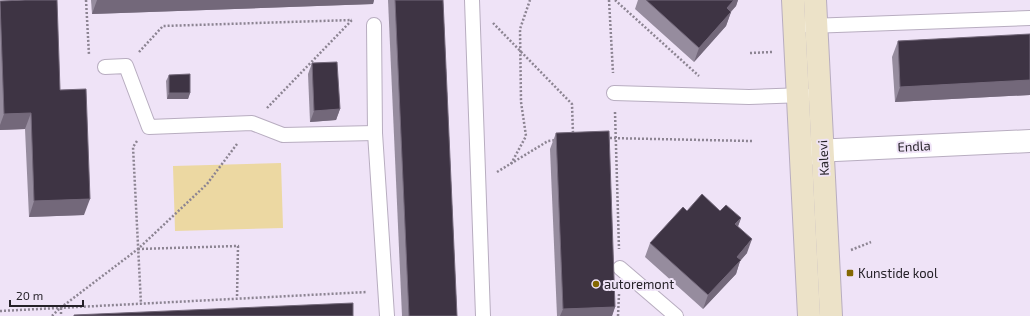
<svg xmlns="http://www.w3.org/2000/svg" width="1030" height="316" viewBox="0 0 1030 316" font-family="'Exo 2',sans-serif">
	<style>
		.pitch { fill: #ecd8a2 }
		.lines { fill: none; stroke-linecap: round; stroke-linejoin: round }
		.service-casing { stroke: #b8adc0; stroke-width: 16 }
		.minor-casing { stroke: #b8adc0; stroke-width: 24 }
		.secondary-casing { stroke: #b8adc0; stroke-width: 24 }
		.path { stroke: #8c8492; stroke-width: 2.5; stroke-dasharray: 2 2; stroke-linecap: butt }
		.service { stroke: #fff; stroke-width: 14 }
		.minor { stroke: #fff; stroke-width: 22 }
		.secondary { stroke: #ece2c8; stroke-width: 22 }
		.wall { fill: #968c9e }
		.shaded-wall { fill: #73687a }
		.building { fill: #3e3444; stroke: #73687a }
		.poi-dot { fill: #846802; stroke: #efe3f7; stroke-width: 1.5 }
		.labels { text-anchor: middle; dominant-baseline: central; stroke-width: 4; stroke-linejoin: round; paint-order: stroke }
		.street-label { font-size: 13px; fill: #252128; stroke: #efe3f7 }
		.poi-label { font-size: 13px; fill: #252128; stroke: #efe3f7; text-anchor: start }
	</style>
	<rect width="100%" height="100%" fill="#efe3f7"/>
	<!-- pitch -->
	<path class="pitch" d="M281,163L283,228L175,231L173,166Z"/>
	<g class="lines">
		<defs>
			<g id="service">
				<path d="M472,0L483,316"/>
				<path d="M374,25L375,133L387,316"/>
				<path d="M809,26L1030,18"/>
				<path d="M105,67L126,66L149,127L252,123L283,135L375,133"/>
				<path d="M614,93L749,97L805,95"/>
				<path d="M620,268L676,316"/>
			</g>
			<path id="minor" d="M805,156L814,151L1030,141"/>
			<g id="secondary">
				<path d="M793,0L809,316"/>
				<path d="M815,0L831,316"/>
			</g>
		</defs>
		<!-- service casing -->
		<use href="#service" class="service-casing"/>
		<!-- minor casing -->
		<use href="#minor" class="minor-casing"/>
		<!-- secondary casing -->
		<use href="#secondary" class="secondary-casing"/>
		<!-- path -->
		<g class="path">
			<path d="M86,0L89,55"/>
			<path d="M609,0L613,73"/>
			<path d="M615,0L699,76"/>
			<path d="M493,23L572,104L573,134"/>
			<path d="M139,52L163,26L352,20"/>
			<path d="M750,53L772,52"/>
			<path d="M267,108L352,20"/>
			<path d="M615,112L619,249"/>
			<path d="M606,138L752,141"/>
			<path d="M137,141L133,147L141,304"/>
			<path d="M511,164L526,136L521,102L520,29L530,0"/>
			<path d="M497,172L548,141L556,140"/>
			<path d="M138,249L238,246L237,298"/>
			<path d="M851,250L871,242"/>
			<path d="M61,308V316"/>
			<path d="M0,311L367,292"/>
			<path d="M52,316L59,309L138,249L207,184L237,144"/>
			<path d="M618,316L619,294"/>
		</g>
		<!-- service -->
		<use href="#service" class="service"/>
		<!-- minor -->
		<use href="#minor" class="minor"/>
		<!-- secondary -->
		<use href="#secondary" class="secondary"/>
	</g>
	<!-- wall -->
	<g class="wall">
		<path d="M91,0H374L373,4L92,14Z"/>
		<path d="M388,0H443L457,316H402Z"/>
		<path d="M638,0H738L736,6L731,12L726,26L694,62L635,9Z"/>
		<path d="M0,1L60,90L84,215L29,217L25,129L0,130Z"/>
		<path d="M1030,34V95L895,102L892,57L898,41Z"/>
		<path d="M312,63L340,109L336,120L310,122L308,74Z"/>
		<path d="M169,75L190,93L188,99H167L166,81Z"/>
		<path d="M556,133L615,307L612,316H557L550,149Z"/>
		<path d="M687,211H720L741,218L738,226L747,253L740,261L736,274L703,309L645,257L650,243Z"/>
	</g>
	<!-- shaded-wall -->
	<g class="shaded-wall">
		<path d="M97,0H374L373,4L92,14Z"/>
		<path d="M734,0H738L736,6L721,22L727,8Z"/>
		<path d="M731,12L726,26L694,62L699,48Z"/>
		<path d="M1030,80V95L895,102L900,87Z"/>
		<path d="M169,93H190L188,99H167Z"/>
		<path d="M340,109L336,120L310,122L314,111Z"/>
		<path d="M31,113L25,129L0,130V125L4,114Z"/>
		<path d="M90,199L84,215L29,217L34,201Z"/>
		<path d="M741,218L736,232L735,224Z"/>
		<path d="M752,239L747,253L740,261L736,274L703,309L708,295L737,257Z"/>
		<path d="M615,307L612,316H560L563,309Z"/>
	</g>
	<!-- building -->
	<g class="building">
		<path d="M25,0H57L60,90L86,89L90,199L34,201L31,113L4,114L0,1Z"/>
		<path d="M395,0H443L457,316H409Z"/>
		<path d="M646,0H734L727,8L731,12L699,48Z"/>
		<path d="M1030,34V80L900,87L898,41Z"/>
		<path d="M337,62L340,109L314,111L312,63Z"/>
		<path d="M190,74V93H169V75Z"/>
		<path d="M609,131L615,307L563,309L556,133Z"/>
		<path d="M702,194L720,211L726,205L741,218L735,224L752,239L737,257L741,260L708,295L650,243L683,207L687,211Z"/>
		<path d="M353,303V316H74V315Z"/>
	</g>
	<!-- markers -->
	<g class="poi-dot">
		<rect x="846" y="269" width="8" height="8" rx="2"/>
		<circle cx="596" cy="284" r="4"/>
	</g>
	<g class="labels">
		<!-- street labels -->
		<g class="street-label">
			<text transform="translate(914 146) rotate(-3)">Endla</text>
			<text transform="translate(823 158) rotate(-93)">Kalevi</text>
		</g>
		<!-- poi labels -->
		<g class="poi-label">
			<text x="858" y="273">Kunstide kool</text>
			<text x="604" y="284">autoremont</text>
		</g>
	</g>
	<!-- scale -->
	<path d="M10 300v6h73v-6" fill="none" stroke="#252128" stroke-width="2"/>
	<text x="16" y="300" font-size="12" fill="#252128" stroke="#efe3f7" stroke-width="3" paint-order="stroke">20 m</text>
</svg>
